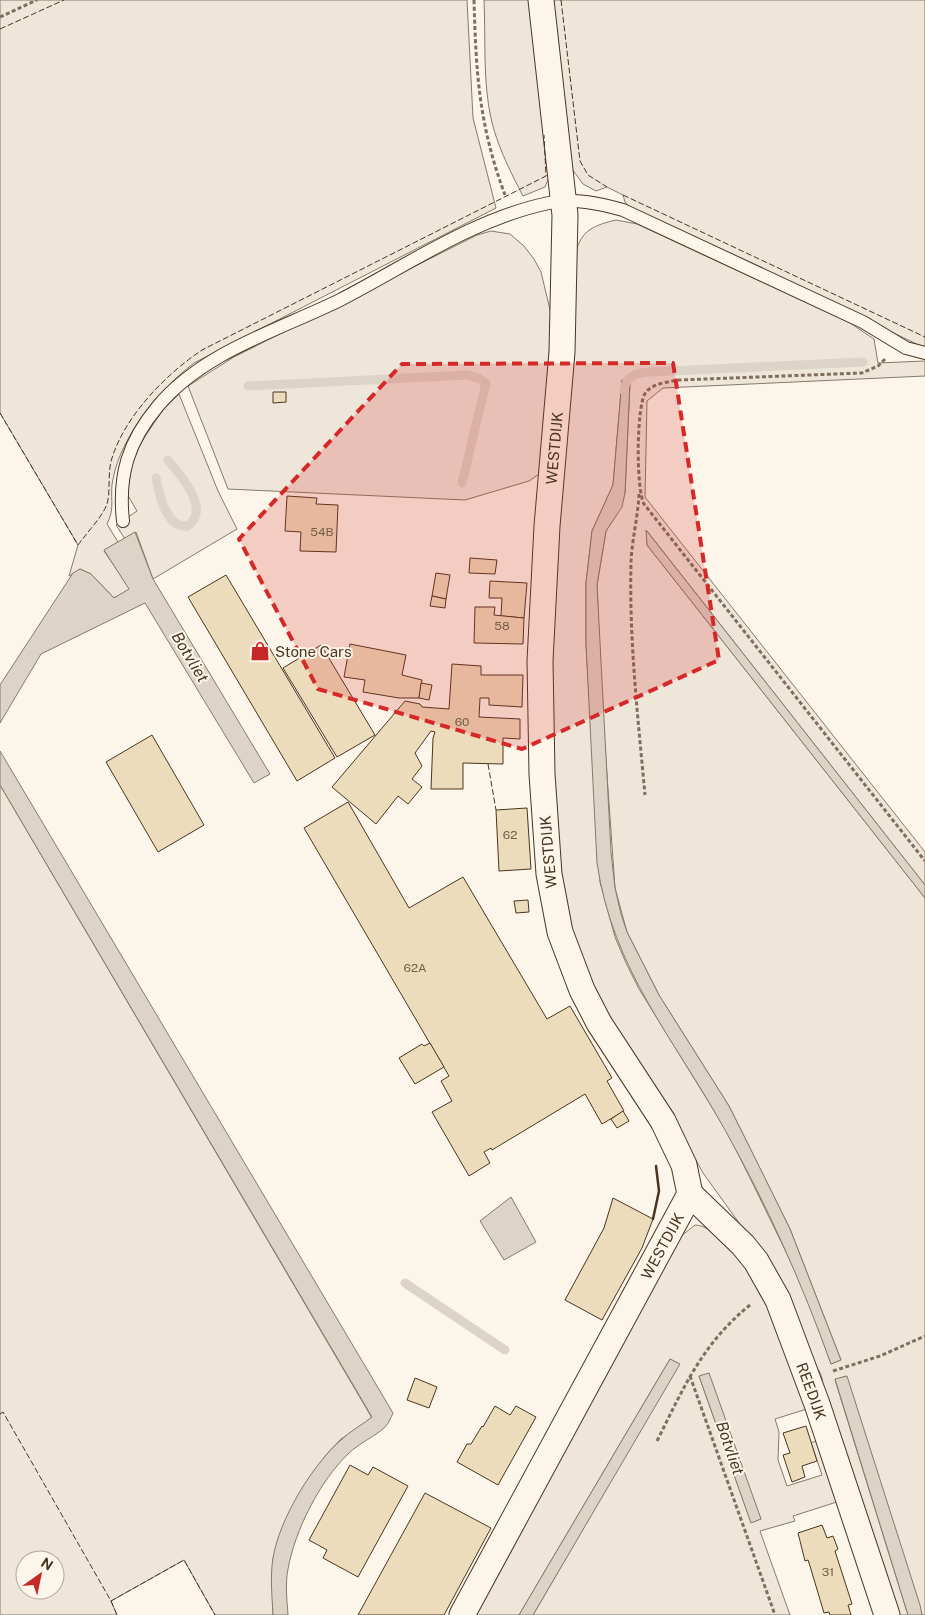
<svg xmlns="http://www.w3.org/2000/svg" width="925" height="1615" viewBox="0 0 925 1615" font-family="'Public Sans',sans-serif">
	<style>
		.green { fill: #ede6d9; stroke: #887966; fill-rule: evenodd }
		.water { fill: #dcd4c6; stroke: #887966 }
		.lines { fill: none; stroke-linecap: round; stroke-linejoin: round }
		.stream { stroke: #dcd4c6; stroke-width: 9 }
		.building { fill: #ecdcbc; stroke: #4a3520 }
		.lane-casing { stroke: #4a3520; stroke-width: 14 }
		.street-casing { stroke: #4a3520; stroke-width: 27 }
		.path { stroke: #7f6f5c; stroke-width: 3; stroke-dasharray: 4 2.5; stroke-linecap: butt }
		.lane { stroke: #fbf6e9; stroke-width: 12 }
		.street { stroke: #fbf6e9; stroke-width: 25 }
		.fence { stroke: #4a3520; stroke-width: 1; stroke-dasharray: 6 2.5; stroke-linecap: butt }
		.wall { stroke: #4a3520; stroke-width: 2.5 }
		.marked { fill: #d62828; fill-opacity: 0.2; stroke: #d62828; stroke-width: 4; stroke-dasharray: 10 6; stroke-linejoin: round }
		.labels { text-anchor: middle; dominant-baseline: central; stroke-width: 4; stroke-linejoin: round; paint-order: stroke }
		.number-label { font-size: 12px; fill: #725f47 }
		.street-label { font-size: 15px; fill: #4a3520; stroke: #fbf6e9 }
		.poi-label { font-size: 15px; fill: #4a3520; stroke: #fbf6e9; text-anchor: start }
		.water-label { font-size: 16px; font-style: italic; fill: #4a3520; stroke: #fbf6e9 }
	</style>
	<rect width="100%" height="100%" fill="#fbf6e9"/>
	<!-- green -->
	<g class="green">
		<path d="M0,0H467L473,118L496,208L194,363C160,389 121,436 113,479C109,496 116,507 107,524L118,542L104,551L130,589L114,598L91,574L80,569L69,576L78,545L0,413Z"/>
		<path d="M484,0H534L550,175L545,187L523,196C512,175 501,153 494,130C482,89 486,42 484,0Z"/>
		<path d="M552,0H925V348L630,207L625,202L623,195L607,187L596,191L583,184L572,169Z"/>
		<path d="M616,220L637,224L850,323L874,339L878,363L925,361V376L663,388L647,401L645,497L925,852V885L647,531V545L925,898V1615H922L846,1376L835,1380L908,1615H894L822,1389C825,1381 819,1367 812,1363L755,1245L703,1173L676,1124L602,1010L575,947L561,888L553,758L552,632L576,252C581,230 595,225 616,220ZM622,380L630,382L625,493L617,514L606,531L597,585L602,704L615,888L627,932L659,995L729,1106L790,1229L841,1360L831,1364L806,1293L751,1180L726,1130L639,989L626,963L615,937L600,882L586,644V583L592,531L613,485Z"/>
		<path d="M491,231L510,234L524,246L534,259L541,272L552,318L542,472L529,481L465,500L228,489L188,386L234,357L477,235Z"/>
		<path d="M179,394L218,491L237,529L153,579L136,532L125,539L116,525L137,511L127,494L134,453L162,411Z"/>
		<path d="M0,785L372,1418L341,1439L325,1456L293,1506L273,1559V1615H215L184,1560L111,1601L117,1615H0ZM25,1560H55V1590H25Z"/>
		<path d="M695,1225C714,1225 749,1262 758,1278C779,1319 795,1364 813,1407L775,1419L779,1432L778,1460L787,1486L822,1475L811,1443L823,1438L843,1500L793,1516L795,1521L760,1531L790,1615H533L679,1364L670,1359L519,1615H470L676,1240ZM699,1376L761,1519L751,1522Z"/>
	</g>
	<!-- water -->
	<g class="water">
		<path d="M622,380L630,382L625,493L622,507L606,531L597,585L611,852L615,888L621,914L627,932L659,995L729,1106L755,1158L790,1229L841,1360L831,1364C802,1283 767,1205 725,1130C674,1038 613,971 597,863L586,644V583L592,531L613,485Z"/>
		<path d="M646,530L925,885V898L647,545Z"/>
		<path d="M135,532L153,579L270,774L254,783L145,603L41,654L0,723V685L73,573L80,569L91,574L114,598L129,589L104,550Z"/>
		<path d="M0,751L393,1413C391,1417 389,1423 385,1427C376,1436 359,1443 348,1454C320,1481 295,1530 288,1569C285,1584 287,1600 288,1615H273C272,1596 270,1576 273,1558C279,1520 312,1465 341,1440C350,1431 362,1425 372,1417L0,785Z"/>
		<path d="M511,1197L536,1242L504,1260L480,1221Z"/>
		<path d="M670,1359L680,1364L533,1615H519Z"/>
		<path d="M709,1373L761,1519L751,1523L699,1376Z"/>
		<path d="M847,1376L920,1605L922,1615H908L835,1379Z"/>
	</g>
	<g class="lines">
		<!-- stream -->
		<g class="stream">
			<path d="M248,386L467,375L478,378L486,383L462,483"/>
			<path d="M624,391C625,376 636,373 649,372L863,362"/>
			<path d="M156,478C159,494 166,529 188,526C211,509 180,474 168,460"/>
			<path d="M405,1283L505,1350"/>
		</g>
	</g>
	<!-- building -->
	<g class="building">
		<path d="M273,392H286V402L273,403Z"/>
		<path d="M287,496L317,498L316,504L338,505L336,552L300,551L301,532L285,531Z"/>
		<path d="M470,558L497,560L495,574L469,573Z"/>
		<path d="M436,573L450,575L446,599L432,596Z"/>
		<path d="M226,575L335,758L297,781L188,597Z"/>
		<path d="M490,581L527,583L524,618L501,616L502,598H489Z"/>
		<path d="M432,596L446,599L445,608L430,606Z"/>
		<path d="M475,607H495L494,615L524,618L523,644L474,643Z"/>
		<path d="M350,644L406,655L402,675L422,680L419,698H399L363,692L365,680L344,677Z"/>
		<path d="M321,645L375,735L337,757L283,668Z"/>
		<path d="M452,664L481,666V675H523L522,707L489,705V698H480L479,717L520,719V739L503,738V764L463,763V789H431L433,738L435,732L431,731L415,753L422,766L412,779L422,787L408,804L398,796L376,824L332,787L405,701L420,704L422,707L449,709Z"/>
		<path d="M421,683L432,685L429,700L419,698Z"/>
		<path d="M152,735L204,825L158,852L106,762Z"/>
		<path d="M348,802L409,908L463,877L547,1019L570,1006L612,1078L607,1081L624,1111L602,1124L585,1094L492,1150L491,1148L484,1152L490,1163L469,1176L432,1112L452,1101L441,1081L449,1076L304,828Z"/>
		<path d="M527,808L531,869L499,871L496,810Z"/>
		<path d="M528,900L529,912L516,913L514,901Z"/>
		<path d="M430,1043L444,1067L415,1084L399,1058L422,1044L424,1046Z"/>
		<path d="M623,1111L629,1121L617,1128L611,1119Z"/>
		<path d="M613,1198L653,1219L642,1248L602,1320L565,1300L604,1228Z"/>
		<path d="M415,1378L437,1387L429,1408L407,1400Z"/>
		<path d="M495,1406L510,1415L516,1406L536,1417L498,1485L457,1462L467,1444H471L482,1426L483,1427Z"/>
		<path d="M806,1426L817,1461L802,1466L805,1477L792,1482L783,1455L790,1453L783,1433Z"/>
		<path d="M350,1465L368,1475L373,1467L408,1486L358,1577L323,1558L327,1550L309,1540Z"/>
		<path d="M425,1493L491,1528L444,1615H358Z"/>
		<path d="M822,1525L827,1538L833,1536L838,1549L835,1551L852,1604L848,1605L851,1615H830L829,1612L824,1613L810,1566L808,1560L805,1561L798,1533Z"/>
	</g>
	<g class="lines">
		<defs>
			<path id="lane" d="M123,521C118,475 128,442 158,406C203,352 279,330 340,300C406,266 475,218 549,203C574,198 598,203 623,210L863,322L906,348L925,353"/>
			<g id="street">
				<path id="s1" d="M690,1194L743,1245L756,1261L778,1300L817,1404L887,1615"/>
				<path id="s2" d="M462,1615L690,1194L684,1165L663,1121L599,1023L582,990L560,932L549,874L542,774L540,661L547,526L562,352L565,215L541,0"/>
			</g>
		</defs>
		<!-- lane casing -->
		<use href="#lane" class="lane-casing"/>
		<!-- street casing -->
		<use href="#street" class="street-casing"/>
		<!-- path -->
		<g class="path">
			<path d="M474,0C476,74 479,125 505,195"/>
			<path d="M0,17L37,0"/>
			<path d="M885,359L878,366L862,373L679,380C668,382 654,383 646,392C636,404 636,490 644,504L925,861"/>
			<path d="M639,494C638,517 632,539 631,562C629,640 638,718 645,795"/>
			<path d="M833,1371L880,1356L925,1336"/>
			<path d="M690,1376L775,1615"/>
			<path d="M657,1441C684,1387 702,1344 750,1305"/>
		</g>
		<!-- lane -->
		<use href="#lane" class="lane"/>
		<!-- street -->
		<use href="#street" class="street"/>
		<!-- fence -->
		<g class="fence">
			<path d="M561,0L580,161L588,175L607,187"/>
			<path d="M0,29L64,0"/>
			<path d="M623,195L925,337"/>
			<path d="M0,413L78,545C85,535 103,516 107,504C111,490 107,473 112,458C125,416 166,374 202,350L546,176L544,135"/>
			<path d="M488,764L496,810"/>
			<path d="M0,1414L3,1412L111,1601L184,1560L215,1615"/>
			<path d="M111,1601L117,1615"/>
		</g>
		<!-- wall -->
		<path class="wall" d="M653,1219L659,1191L656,1166"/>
	</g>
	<!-- marked area -->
	<path class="marked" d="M673,363L719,660L522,749L318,689L239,539L402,364Z"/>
	<!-- icons -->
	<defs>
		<symbol id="shop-bare" viewBox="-9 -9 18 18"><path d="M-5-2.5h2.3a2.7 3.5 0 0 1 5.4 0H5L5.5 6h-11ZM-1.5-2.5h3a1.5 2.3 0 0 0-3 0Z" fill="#c62828" stroke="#fbf6e9" stroke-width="2.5" paint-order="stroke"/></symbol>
	</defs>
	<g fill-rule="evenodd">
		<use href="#shop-bare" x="246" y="637" width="28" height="28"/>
	</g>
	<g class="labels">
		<!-- number labels -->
		<g class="number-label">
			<text x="322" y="532">54B</text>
			<text x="502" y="626">58</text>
			<text x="462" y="722">60</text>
			<text x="510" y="835">62</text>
			<text x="415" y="968">62A</text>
			<text x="828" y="1572">31</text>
		</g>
		<!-- street labels -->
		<g class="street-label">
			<text stroke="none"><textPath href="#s2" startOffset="1259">WESTDIJK</textPath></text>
			<text transform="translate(548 852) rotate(-95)">WESTDIJK</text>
			<text stroke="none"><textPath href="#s2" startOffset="420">WESTDIJK</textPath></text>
			<text stroke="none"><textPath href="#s1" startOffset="236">REEDIJK</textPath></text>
		</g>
		<!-- poi labels -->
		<g class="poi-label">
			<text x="275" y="651">Stone Cars</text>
		</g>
		<!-- water labels -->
		<g class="water-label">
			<text transform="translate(190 657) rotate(59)">Botvliet</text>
			<text transform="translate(730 1448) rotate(71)">Botvliet</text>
		</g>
	</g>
	<!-- north arrow -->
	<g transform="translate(40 1575) rotate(33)"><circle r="24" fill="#fbf6e9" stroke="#b4a999"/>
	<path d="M0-4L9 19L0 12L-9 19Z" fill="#c62828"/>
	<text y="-8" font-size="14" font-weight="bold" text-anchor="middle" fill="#4a3520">N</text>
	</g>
</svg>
